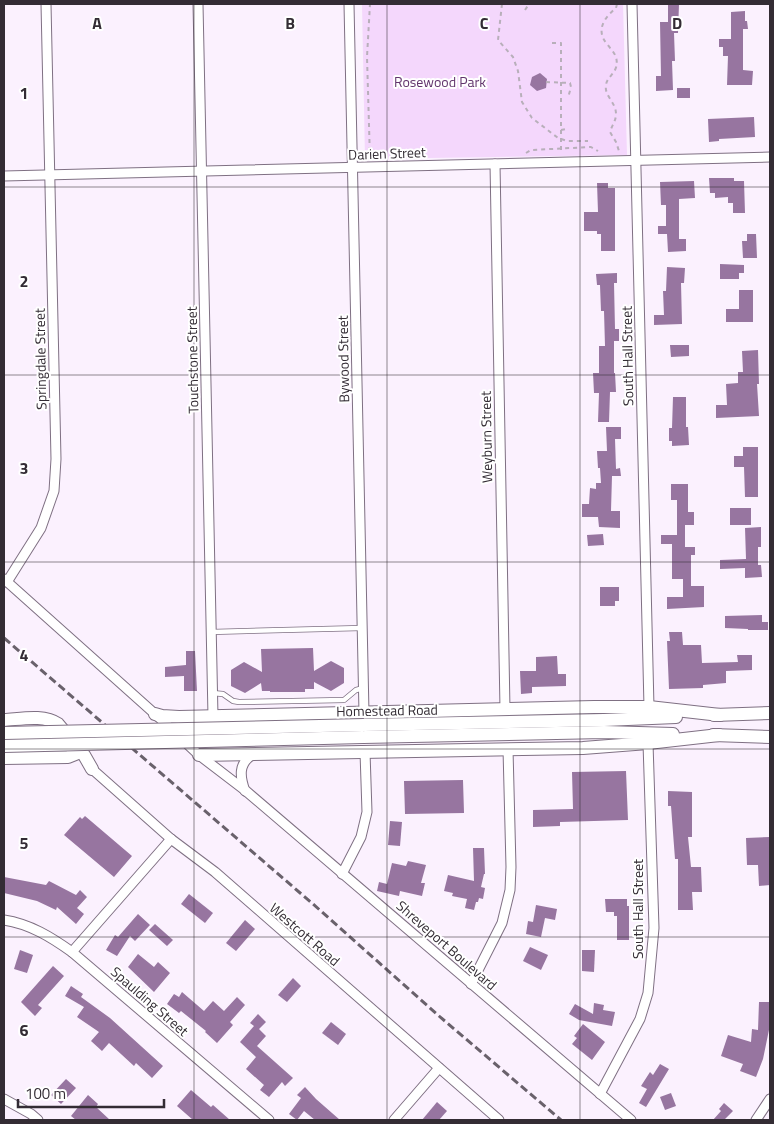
<svg xmlns="http://www.w3.org/2000/svg" width="774" height="1124" viewBox="0 0 774 1124" font-family="'Titillium Web',sans-serif">
	<style>
		.green { fill: #f4d7fc }
		.building { fill: #9775a0 }
		.lines { fill: none; stroke-linecap: round; stroke-linejoin: round }
		.lane-casing { stroke: #7f7083; stroke-width: 6 }
		.street-casing { stroke: #7f7083; stroke-width: 11 }
		.secondary-casing { stroke: #7f7083; stroke-width: 14 }
		.path { stroke: #b8afba; stroke-width: 2; stroke-dasharray: 4 4; stroke-linecap: butt }
		.lane { stroke: #fff; stroke-width: 4.5 }
		.street { stroke: #fff; stroke-width: 9 }
		.secondary { stroke: #fff; stroke-width: 12 }
		.rail { stroke: #69616b; stroke-width: 3; stroke-dasharray: 8 4; stroke-linecap: butt }
		.secondary-bridge-casing { stroke: #7f7083; stroke-width: 14; stroke-linecap: butt }
		.secondary-bridge { stroke: #fff; stroke-width: 12 }
		.grid { fill: none; stroke: #332c34; stroke-width: 1; stroke-opacity: 0.55 }
		.labels { text-anchor: middle; dominant-baseline: central; stroke-width: 4; stroke-linejoin: round; paint-order: stroke }
		.park-label { font-size: 14px; fill: #61346c; stroke: #fff }
		.street-label { font-size: 14px; fill: #332c34; stroke: #fff }
		.grid-label { font-size: 16px; text-anchor: middle; font-weight: bold; fill: #332c34; stroke: #fff; stroke-width: 4; stroke-linejoin: round; paint-order: stroke }
	</style>
	<rect width="100%" height="100%" fill="#fbf1fe"/>
	<!-- green -->
	<path class="green" d="M362,4H623L627,155L365,159Z"/>
	<!-- building -->
	<g class="building">
		<path d="M668,4H679L678,33H674L675,61H672L673,90L656,91V76H661L660,22H668Z"/>
		<path d="M745,11V21H747L748,29H743V70L753,71L752,85H727L728,56H723V47H719V39H731V12Z"/>
		<path d="M540,73L547,79L546,88L537,91L530,85L532,77Z"/>
		<rect x="677" y="88" width="13" height="10"/>
		<path d="M754,117L755,137L719,139V141L709,142L708,119Z"/>
		<path d="M709,178H734V181H744L745,213H733V203H728V197L715,198V193H710Z"/>
		<path d="M694,181L695,198L679,199V239H686V251L668,252L667,234H658V226H666V205H661L660,182Z"/>
		<path d="M597,183H608V188H615V251H601V234H597V231H584V212H598Z"/>
		<path d="M747,234H756L757,258H743L742,241H747Z"/>
		<path d="M720,264L744,265V273H739V279H720Z"/>
		<path d="M667,267L685,268L684,283H681L682,324L654,325V315H664L663,291H666Z"/>
		<path d="M617,273V283H614L615,329H619V341H614V373H615L616,392H610L609,422H598L599,393H594L593,373H599V346H605L604,311H601L600,285H597L596,274Z"/>
		<path d="M739,290H753V322H726V309H739Z"/>
		<path d="M670,345H689V356L671,357Z"/>
		<path d="M758,350L759,384H757L759,416L716,418V405H727L726,384L738,383V372H743L742,351Z"/>
		<path d="M673,397H686V427H688L689,445L672,446V441H669V428H672Z"/>
		<path d="M606,427H621V439H615L616,469L620,468L621,476H612L611,511H620V528L599,527L598,517H582V504H589L590,488L596,489V483H601L600,468H598L597,451H607Z"/>
		<path d="M743,447H758V497H745L744,467H734V456H743Z"/>
		<path d="M671,484H688V512H694V525H685V547H695V555H691V586H704V607L667,609V597H683V579H672V544H661V535H677V500H671Z"/>
		<rect x="730" y="508" width="21" height="17"/>
		<path d="M761,527V547H758V565H761L762,577L745,578V568L720,569V560L746,559L745,528Z"/>
		<path d="M603,534L604,545L588,546L587,535Z"/>
		<path d="M600,587H619V601H615V606H600Z"/>
		<path d="M762,615V622H768V630H748V629L725,628V616Z"/>
		<path d="M669,632H682L683,645H701L702,663L738,662L737,655H752V670L726,671V683L703,685V688L669,689L667,641H670Z"/>
		<path d="M313,648L314,671L331,661L344,668V683L331,691L314,682V689H305V692H270V691H262L261,683L245,693L231,686V670L244,662L262,672L261,649Z"/>
		<path d="M186,651H195L197,691H184V676L165,677V667L186,665Z"/>
		<path d="M557,656L558,674H566V686L532,687V693L521,694L520,671H536V657Z"/>
		<path d="M626,771L628,820L560,822V826L533,827V810L573,809L572,772Z"/>
		<path d="M463,780L464,813L405,814L404,781Z"/>
		<path d="M668,791L692,792V837H688L691,867H701L702,892H692L693,910H678V859H675L671,806H668Z"/>
		<path d="M85,816L132,856L114,877L64,835L80,817L82,819Z"/>
		<path d="M390,821L402,822L400,846L388,845Z"/>
		<path d="M770,837V885L759,886L758,865H747L746,838Z"/>
		<path d="M473,848H484L485,874H484L481,887L485,888L483,899L479,898L478,902H476L474,910L465,908L467,899L452,896L453,893L444,891L448,875L474,881Z"/>
		<path d="M408,861L426,865L421,883H425L422,896L400,891L399,896L377,891L379,882L387,884L392,863L406,866Z"/>
		<path d="M4,877L46,885L49,881L76,895L80,890L87,897L77,908L84,914L76,924L57,907L56,910L37,901L4,893Z"/>
		<path d="M189,894L213,913L205,923L181,904Z"/>
		<path d="M605,899H627V906H629V940H617V916H614V912H606Z"/>
		<path d="M536,905L557,909L555,920L545,918L541,937L526,934L528,921L533,922Z"/>
		<path d="M138,914L150,925L135,941L130,936L117,956L106,950L115,935L118,937Z"/>
		<path d="M245,920L255,929L236,951L226,943Z"/>
		<path d="M155,924L173,940L167,946L149,930Z"/>
		<path d="M530,947L548,955L541,970L523,961Z"/>
		<path d="M20,950L33,955L27,973L14,969Z"/>
		<path d="M582,950H595L594,972L582,971Z"/>
		<path d="M138,954L154,967L158,962L170,973L154,992L128,967Z"/>
		<path d="M53,966L64,976L38,1005L42,1008L35,1016L21,1002Z"/>
		<path d="M293,978L301,986L287,1002L278,995Z"/>
		<path d="M71,986L83,994L81,997L110,1018L163,1066L152,1078L136,1063L134,1066L109,1043L102,1051L91,1041L99,1032L77,1017L84,1007L65,996Z"/>
		<path d="M182,992L204,1011L213,1001L224,1011L237,997L245,1005L230,1022L233,1025L217,1043L205,1032L206,1031L181,1011L179,1013L167,1004L174,994L179,997Z"/>
		<path d="M759,1002H770V1025L763,1059L756,1077L740,1071L743,1064L721,1056L728,1035L751,1042L752,1029L758,1030Z"/>
		<path d="M594,1003L604,1005L603,1010L615,1012L612,1026L579,1020L569,1014L575,1004L593,1014Z"/>
		<path d="M258,1014L266,1022L259,1029L266,1036L257,1046L293,1078L285,1086L282,1082L269,1097L260,1090L264,1085L246,1069L256,1057L240,1042L254,1026L250,1023Z"/>
		<path d="M331,1022L346,1034L338,1045L322,1033Z"/>
		<path d="M583,1024L605,1042L592,1060L572,1044L577,1038L574,1036Z"/>
		<path d="M660,1064L669,1069L646,1107L639,1103L647,1089L641,1086L650,1072L653,1075Z"/>
		<path d="M66,1079L76,1088L61,1104L51,1095Z"/>
		<path d="M305,1087L316,1099L340,1120H315L304,1111L297,1120L289,1114L301,1098L297,1095Z"/>
		<path d="M191,1090L211,1107L213,1105L230,1120H193L177,1106Z"/>
		<path d="M671,1093L676,1106L665,1110L660,1097Z"/>
		<path d="M88,1095L98,1104L96,1107L110,1120H76L71,1116Z"/>
		<path d="M437,1102L447,1111L439,1120H422Z"/>
		<path d="M724,1103L733,1111L724,1120H713L721,1111L719,1109Z"/>
	</g>
	<g class="lines">
		<defs>
			<g id="lane">
				<path d="M211,632L362,628"/>
				<path d="M212,693L223,694L233,701L239,702L344,700L356,690L364,688"/>
			</g>
			<g id="street">
				<path d="M198,4L213,716"/>
				<path d="M349,4L364,713"/>
				<path d="M632,4L649,707"/>
				<path d="M495,164L505,709"/>
				<path d="M4,176L770,157"/>
				<path d="M4,579L174,731"/>
				<path d="M7,582L41,528L54,491L56,459L46,4"/>
				<path d="M183,740L199,755L246,791L631,1120"/>
				<path d="M92,769L171,839L215,872L499,1120"/>
				<path d="M245,791C240,777 238,764 252,755"/>
				<path d="M342,874L361,837L367,812L365,752"/>
				<path d="M4,920C30,924 51,937 72,952L269,1120"/>
				<path d="M72,952L171,839"/>
				<path d="M471,984L502,923L510,890L511,867L508,749"/>
				<path d="M600,1094L640,1019L648,993L654,928L648,743"/>
				<path d="M4,1099L31,1114L38,1120"/>
				<path d="M394,1120L439,1068"/>
				<path d="M756,1120L770,1099"/>
			</g>
			<g id="secondary">
				<path d="M155,714L162,716L179,717L594,707H649L720,715"/>
				<path d="M714,715L770,713"/>
				<path d="M4,720C21,719 44,714 58,724L84,755L92,769"/>
				<path d="M364,725L604,720L676,717"/>
				<path d="M713,735L770,737"/>
				<path d="M363,737L604,732L673,734"/>
				<path d="M199,755L583,748L648,743L719,735"/>
				<path d="M4,758L68,757L78,753L79,748"/>
			</g>
		</defs>
		<!-- lane casing -->
		<use href="#lane" class="lane-casing"/>
		<!-- street casing -->
		<use href="#street" class="street-casing"/>
		<!-- secondary casing -->
		<use href="#secondary" class="secondary-casing"/>
		<!-- path -->
		<g class="path">
			<path d="M502,4L498,40L513,57L518,71L522,102L532,118L558,138L567,141H588"/>
			<path d="M617,4L616,8C605,17 595,30 607,44C610,48 614,52 616,57C620,73 607,75 606,85C604,96 616,102 616,114C616,121 612,125 610,132L616,142L619,151"/>
			<path d="M525,10L529,4"/>
			<path d="M552,43H561V152"/>
			<path d="M546,82L570,83L571,87L568,98"/>
			<path d="M561,130L567,129"/>
			<path d="M526,153L531,150L591,147L598,151"/>
			<path d="M370,159L367,57L370,4"/>
		</g>
		<!-- lane -->
		<use href="#lane" class="lane"/>
		<!-- street -->
		<use href="#street" class="street"/>
		<!-- secondary -->
		<use href="#secondary" class="secondary"/>
		<!-- rail -->
		<path class="rail" d="M4,638L313,904L439,1016L561,1120"/>
		<defs>
			<g id="secondary-bridge">
				<path d="M4,733L364,725"/>
				<path d="M4,746L363,737"/>
			</g>
		</defs>
		<!-- secondary-bridge casing -->
		<use href="#secondary-bridge" class="secondary-bridge-casing"/>
		<!-- secondary-bridge -->
		<use href="#secondary-bridge" class="secondary-bridge"/>
	</g>
	<!-- grid -->
	<path class="grid" d="M194,4V1120M387,4V1120M580,4V1120M4,187H770M4,375H770M4,562H770M4,749H770M4,937H770"/>
	<g class="labels">
		<!-- park labels -->
		<g class="park-label">
			<text x="440" y="81">Rosewood Park</text>
		</g>
		<!-- street labels -->
		<g class="street-label">
			<text transform="translate(387 153) rotate(-2)">Darien Street</text>
			<text transform="translate(627 356) rotate(-91)">South Hall Street</text>
			<text transform="translate(40 359) rotate(-91)">Springdale Street</text>
			<text transform="translate(343 359) rotate(-91)">Bywood Street</text>
			<text transform="translate(192 360) rotate(-91)">Touchstone Street</text>
			<text transform="translate(486 437) rotate(-91)">Weyburn Street</text>
			<text transform="translate(387 710) rotate(-1)">Homestead Road</text>
			<text transform="translate(637 909) rotate(-90)">South Hall Street</text>
			<text transform="translate(305 934) rotate(41)">Westcott Road</text>
			<text transform="translate(447 945) rotate(41)">Shreveport Boulevard</text>
			<text transform="translate(150 1001) rotate(41)">Spaulding Street</text>
		</g>
	</g>
	<g class="grid-label">
		<text x="97" y="29">A</text>
		<text x="290" y="29">B</text>
		<text x="484" y="29">C</text>
		<text x="677" y="29">D</text>
		<text x="24" y="99">1</text>
		<text x="24" y="287">2</text>
		<text x="24" y="474">3</text>
		<text x="24" y="661">4</text>
		<text x="24" y="849">5</text>
		<text x="24" y="1036">6</text>
	</g>
	<!-- border -->
	<rect width="774" height="1124" fill="none" stroke="#332c34" stroke-width="10"/>
	<!-- scale -->
	<path d="M18 1099v8h146v-8" fill="none" stroke="#332c34" stroke-width="2.5"/>
	<text x="25" y="1099" font-size="15" fill="#332c34" stroke="#ffffff" stroke-width="4" paint-order="stroke">100 m</text>
</svg>
